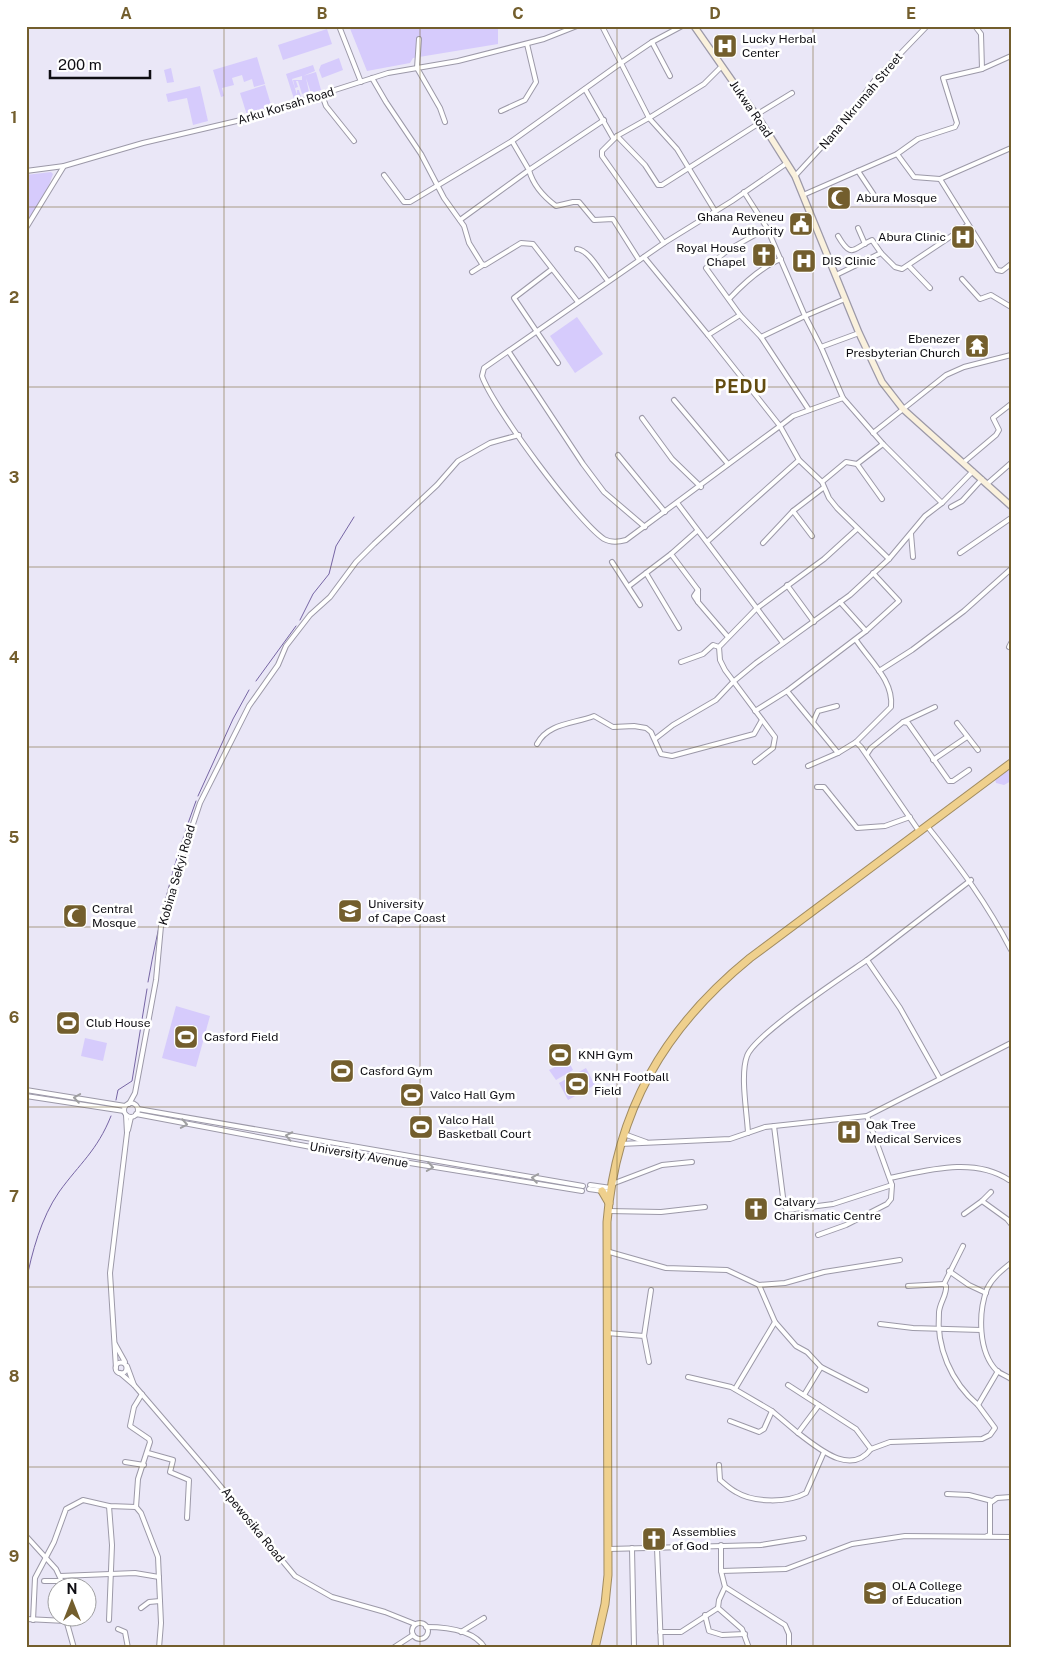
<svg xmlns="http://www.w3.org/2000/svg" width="1037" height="1674" viewBox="0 0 1037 1674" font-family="'Public Sans',sans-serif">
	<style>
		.green { fill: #d6cbfc }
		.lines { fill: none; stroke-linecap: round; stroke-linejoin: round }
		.stream { stroke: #7665a4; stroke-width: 1 }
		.street-casing { stroke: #9c99a8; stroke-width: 6 }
		.secondary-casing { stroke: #9c99a8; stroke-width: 8 }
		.highway-casing { stroke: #a18c62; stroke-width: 9 }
		.street { stroke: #fff; stroke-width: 4 }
		.secondary { stroke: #faf1dd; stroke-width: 5.5 }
		.highway { stroke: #efd08d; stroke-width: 7 }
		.oneway { stroke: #9f9fa1 }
		.grid { fill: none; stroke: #735e2d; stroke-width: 1; stroke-opacity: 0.55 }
		.labels { text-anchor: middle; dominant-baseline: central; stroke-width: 5; stroke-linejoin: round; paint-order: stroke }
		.poi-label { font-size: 12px; fill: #0f0e13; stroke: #fff; text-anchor: start }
		.street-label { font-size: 12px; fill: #0f0e13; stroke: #fff }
		.district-label { font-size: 18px; font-weight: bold; letter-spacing: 1px; fill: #634c10; stroke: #fff }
		.neatline { fill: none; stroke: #735e2d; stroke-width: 2 }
		.grid-label { font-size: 16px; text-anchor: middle; font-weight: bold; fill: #735e2d }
	</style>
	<rect width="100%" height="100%" fill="#eae7f7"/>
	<!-- green -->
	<g class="green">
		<path d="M349,26H498V44L413,58L410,63L367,71Z"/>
		<path d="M327,29L332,44L283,60L278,45Z"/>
		<path d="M257,57L265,84L254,87L252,79L244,82L242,75L232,78L234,85L222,88L224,96L221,97L213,70Z"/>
		<path d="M339,58L343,70L322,78L319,70L321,65Z"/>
		<path d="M313,65L315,71L303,76L316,72L321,90L311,93L306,78L309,92L302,94L298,81H296L298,87L295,88L293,80H302V76L292,79L297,95V90H299L301,97L294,99L286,74Z"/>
		<path d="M171,68L174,82L167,83L164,70Z"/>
		<path d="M265,85L272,108L247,115L240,93Z"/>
		<path d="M200,86L208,121L193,125L187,98L168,102L166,94Z"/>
		<path d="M51,172L53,174L46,193L26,226V175Z"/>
		<path d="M577,317L603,354L575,373L550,336Z"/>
		<path d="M1011,768V781L1004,785L996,783L995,779Z"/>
		<path d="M176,1006L210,1016L196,1067L162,1058Z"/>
		<path d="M65,1015L73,1016L71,1032L63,1031Z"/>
		<path d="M85,1038L107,1043L103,1061L81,1056Z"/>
		<path d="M568,1060L573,1070L556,1080L549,1070Z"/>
		<path d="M586,1068L595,1085L568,1100L559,1083Z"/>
		<path d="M430,1122V1132L412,1133V1123Z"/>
	</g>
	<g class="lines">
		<!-- stream -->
		<g class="stream">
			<path d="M300,620L313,594L329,574L336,546L354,517"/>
			<path d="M256,681L296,626"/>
			<path d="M198,796L233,719L249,690"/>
			<path d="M148,982C159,920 174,860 196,801"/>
			<path d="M116,1100L118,1090L132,1081L147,989"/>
			<path d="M26,1282C32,1252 41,1218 59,1192C80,1163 97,1151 111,1116"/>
		</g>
		<defs>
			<g id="street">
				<path d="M339,26L361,82"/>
				<path d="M682,26L652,42L621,63L649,118L704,84L722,66"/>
				<path d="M975,26L981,34L982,69L1011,56"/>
				<path d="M419,39L417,68L440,108L445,122"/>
				<path d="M652,42L670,76"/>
				<path d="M372,78L386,102L421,154L444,198L464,226L469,243L482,264L485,265L521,243L533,244L578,302"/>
				<path d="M585,89L613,138"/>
				<path d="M322,95L326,106L354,141"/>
				<path d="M501,111L525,100L536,82L527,44"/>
				<path d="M756,115L792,93"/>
				<path d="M604,120L529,170C533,185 544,197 556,206L573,202H579L594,220L613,219L639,260"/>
				<path d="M617,136L645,165L658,185H662L761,122"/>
				<path d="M897,154L914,177L940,179L997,270L1002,271L1011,264"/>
				<path d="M26,171L64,166"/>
				<path d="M858,171L876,198"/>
				<path d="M384,175L404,202H410L512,141L621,63L602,26"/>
				<path d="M795,176L841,126L874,81L927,26"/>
				<path d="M940,179L1011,148"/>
				<path d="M744,192L767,228L805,316L761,337"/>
				<path d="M803,195L897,154L918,139L955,127L957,123L943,78L982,69"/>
				<path d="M460,220L529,170L512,141"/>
				<path d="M26,228L64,166L143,143L241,120L388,73L458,61L544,39L577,26"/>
				<path d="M858,228L865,244"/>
				<path d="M838,236C852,260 853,248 872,240L881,253"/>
				<path d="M664,243L602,156V151L617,136L649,118L677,149L715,211"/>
				<path d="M577,249C589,250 600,272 608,281"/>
				<path d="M644,257L708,335L740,315L761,337L809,410"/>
				<path d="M909,266L930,288"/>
				<path d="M552,269L514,298L558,363"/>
				<path d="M472,272L483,265"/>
				<path d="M836,275L881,253L895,267L902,269L968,225"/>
				<path d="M962,279L980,299L991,295L1011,307"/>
				<path d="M729,299C744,283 761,267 781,259"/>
				<path d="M740,315L706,268L728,250L767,228"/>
				<path d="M859,333L821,347L843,398L883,444L857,464L882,499"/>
				<path d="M708,335L780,426L626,540C619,542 611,543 604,539C578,522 492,406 482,376L484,368L664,243L732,201L787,163"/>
				<path d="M821,347L805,316L845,299"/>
				<path d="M509,352L583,464L604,492L645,527"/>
				<path d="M843,398L793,416L780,426L799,460L822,482L829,498L837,508L889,559"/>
				<path d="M674,400L728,464"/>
				<path d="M642,418L672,459L701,487"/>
				<path d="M873,433L946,375L964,367L1011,355"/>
				<path d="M883,444L942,503L973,471"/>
				<path d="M618,455L665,512"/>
				<path d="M964,462L996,435L999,430L993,418L1011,404"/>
				<path d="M822,482L846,462L857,464"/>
				<path d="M987,484L1011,463"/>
				<path d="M678,504L783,643"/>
				<path d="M951,507L962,501L982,479"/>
				<path d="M697,531L671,554L698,590V602L728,637"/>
				<path d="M911,534L913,557"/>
				<path d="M812,536L793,511L823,488"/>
				<path d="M708,541L799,460"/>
				<path d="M763,543L793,511"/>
				<path d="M960,553L1011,518"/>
				<path d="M671,554L646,573L679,628"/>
				<path d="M612,562L640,605"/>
				<path d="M787,585L814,622"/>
				<path d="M629,586L646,573"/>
				<path d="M698,602L694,596L698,590"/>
				<path d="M866,631L899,601L873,573"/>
				<path d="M1009,647L1011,643"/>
				<path d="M681,662L703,654L713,645L719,647"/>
				<path d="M879,671L912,650L964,611L1011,569"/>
				<path d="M787,691L838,753L856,742L861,747L919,831"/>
				<path d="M755,711L787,691L866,631L840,602"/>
				<path d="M813,722L818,711L837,706"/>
				<path d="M903,722L935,707"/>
				<path d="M957,723L978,750"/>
				<path d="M655,739L673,725L716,700L733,682L756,663L850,595L889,559L925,516L942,503"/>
				<path d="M856,742L891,707C894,681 870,661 856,640"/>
				<path d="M537,744C548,723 573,724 594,716L613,727L634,726L646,728L651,732L661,754L672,756L754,734L762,720"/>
				<path d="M867,754L871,748L903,722L908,723L949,781H953L969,770"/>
				<path d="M933,760L967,737"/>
				<path d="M755,762L773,748L775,737L725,670L720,660L719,647L756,609L824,559L857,529"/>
				<path d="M808,766L838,753"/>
				<path d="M817,787H824L857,828L885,826L910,817"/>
				<path d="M927,826C959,866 987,903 1011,950"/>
				<path d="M940,1079L900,1008L867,960L971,880"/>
				<path d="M26,1090L125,1106"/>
				<path d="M26,1096L124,1111"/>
				<circle cx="131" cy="1110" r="7"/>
				<path d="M129,1104L135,1093L156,980L161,926L170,893L200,803L249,706L278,665L286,646L310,615L330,597L356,562L374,544L437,485L458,461L490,443L519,435"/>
				<path d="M138,1109L583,1186"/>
				<path d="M136,1114L311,1147L582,1191"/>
				<path d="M774,1126L784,1205L787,1210L833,1204L892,1185"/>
				<path d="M128,1130L131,1117"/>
				<path d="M748,1133C747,1112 740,1075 747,1056C754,1035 844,976 867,960"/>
				<path d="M624,1134L646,1142"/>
				<path d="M620,1144L730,1139L765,1127L867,1116L1011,1043"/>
				<path d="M890,1178C929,1170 974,1157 1009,1180"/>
				<path d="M612,1184L662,1165L692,1162"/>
				<path d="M590,1185L611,1188"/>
				<path d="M589,1189L610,1192"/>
				<path d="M991,1192L982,1201L1007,1219L1011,1224"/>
				<path d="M608,1211L661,1212L705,1207"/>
				<path d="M964,1214L982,1201"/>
				<path d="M818,1235L846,1225L887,1204L891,1199L892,1185L867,1116"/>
				<path d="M606,1251L666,1268L727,1270L759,1285L775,1322L796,1346L807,1352L821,1367L866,1390"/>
				<path d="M1011,1263C1002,1270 992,1278 987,1289C978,1313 978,1352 997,1371C1001,1374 1007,1376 1011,1379"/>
				<path d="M949,1271L969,1285L986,1293"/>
				<path d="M944,1284L963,1246"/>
				<path d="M759,1285L785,1283L824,1272L900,1260"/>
				<path d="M908,1286L944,1284L946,1286C947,1295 940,1302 939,1312C936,1347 951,1382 978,1405L998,1371"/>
				<path d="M880,1324L913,1328L981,1330"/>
				<path d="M607,1333L644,1336L649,1362"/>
				<path d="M644,1336L651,1290"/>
				<path d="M115,1344L125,1362"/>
				<circle cx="121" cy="1368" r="5.5"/>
				<path d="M127,1366L134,1385"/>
				<path d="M116,1368L110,1273L127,1133L126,1115"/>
				<path d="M120,1373L134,1385L207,1470L295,1576L332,1597L385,1612L415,1624"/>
				<path d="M688,1377L731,1387L772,1411L798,1433"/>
				<path d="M788,1385L856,1429L871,1449L890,1442L982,1439L990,1435L995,1428L978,1405"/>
				<path d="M735,1389L775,1322"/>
				<path d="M804,1395L821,1367"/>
				<path d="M819,1405L798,1433C817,1447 850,1477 871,1449"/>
				<path d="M730,1421L759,1432L764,1429L772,1411"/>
				<path d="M148,1453L173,1460L170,1472L189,1480L187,1518"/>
				<path d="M125,1462L144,1465"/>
				<path d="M719,1465L720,1480C725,1484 730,1489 736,1492C754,1503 788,1503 806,1493L824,1452"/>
				<path d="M947,1494L969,1495L992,1501"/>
				<path d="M109,1506L112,1545L109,1620"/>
				<path d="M136,1507L138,1479L150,1442L149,1439L130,1426L134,1407L142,1394"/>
				<path d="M26,1536L56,1569L64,1586"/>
				<path d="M987,1536L990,1535V1503L997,1498L1011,1497"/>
				<path d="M721,1545V1571L725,1587L785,1625L789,1634V1648"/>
				<path d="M632,1548L634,1648"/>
				<path d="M657,1548L661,1648"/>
				<path d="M609,1549L761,1545L804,1538"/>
				<path d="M721,1571L786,1569L852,1544L905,1536L1011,1537"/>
				<path d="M60,1576L135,1573L159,1577"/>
				<path d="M44,1581H62"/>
				<path d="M725,1587L719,1600L718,1608L742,1629L749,1648"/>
				<path d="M141,1608L149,1602L160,1601"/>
				<path d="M705,1615L709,1631L722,1635L745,1634"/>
				<path d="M65,1616L74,1648"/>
				<path d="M26,1619L66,1621"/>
				<path d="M33,1620L35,1578L54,1542L66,1509L83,1500L109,1506L136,1507L141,1513L158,1557L161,1623L159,1648"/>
				<circle cx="420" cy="1631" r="8"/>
				<path d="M426,1627C445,1627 474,1630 485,1648"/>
				<path d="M118,1629L125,1632L128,1648"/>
				<path d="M461,1632L484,1618"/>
				<path d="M660,1632H681L718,1608"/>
				<path d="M134,1648H143"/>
				<path d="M393,1648L413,1635"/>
			</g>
			<path id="secondary" d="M694,26L761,122L795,176L859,333L882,382L903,409L1011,506"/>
			<g id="highway">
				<path d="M602,1191L609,1203"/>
				<path d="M595,1648L605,1604L608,1575L607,1222C616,1111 664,1028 750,958L1011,763"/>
			</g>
		</defs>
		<!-- street casing -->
		<use href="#street" class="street-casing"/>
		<!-- secondary casing -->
		<use href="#secondary" class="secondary-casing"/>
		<!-- highway casing -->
		<use href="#highway" class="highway-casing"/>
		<!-- street -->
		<use href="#street" class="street"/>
		<!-- secondary -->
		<use href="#secondary" class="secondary"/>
		<!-- highway -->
		<use href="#highway" class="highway"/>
	</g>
	<!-- one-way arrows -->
	<defs><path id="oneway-chevron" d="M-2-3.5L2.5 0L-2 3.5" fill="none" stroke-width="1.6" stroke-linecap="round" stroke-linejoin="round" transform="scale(1.25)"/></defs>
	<g class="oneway">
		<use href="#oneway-chevron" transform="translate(77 1098) rotate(-171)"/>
		<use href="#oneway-chevron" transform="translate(184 1124) rotate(10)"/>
		<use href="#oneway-chevron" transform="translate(289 1136) rotate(-168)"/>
		<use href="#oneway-chevron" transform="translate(430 1167) rotate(9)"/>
		<use href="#oneway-chevron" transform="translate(535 1178) rotate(-171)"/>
	</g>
	<!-- grid -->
	<path class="grid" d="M224,26V1648M420,26V1648M617,26V1648M813,26V1648M26,207H1011M26,387H1011M26,567H1011M26,747H1011M26,927H1011M26,1107H1011M26,1287H1011M26,1467H1011"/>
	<!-- icons -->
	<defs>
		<symbol id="hospital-square" viewBox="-11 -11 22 22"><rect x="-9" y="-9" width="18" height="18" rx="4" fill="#735e2d" stroke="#fff"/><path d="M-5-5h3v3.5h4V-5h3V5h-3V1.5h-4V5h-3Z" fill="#fff"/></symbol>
		<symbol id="mosque-square" viewBox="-11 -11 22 22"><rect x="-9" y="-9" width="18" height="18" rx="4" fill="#735e2d" stroke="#fff"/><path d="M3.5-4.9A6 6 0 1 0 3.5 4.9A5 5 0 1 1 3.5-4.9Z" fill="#fff"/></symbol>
		<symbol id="civic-square" viewBox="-11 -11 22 22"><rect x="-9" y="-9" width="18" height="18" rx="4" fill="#735e2d" stroke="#fff"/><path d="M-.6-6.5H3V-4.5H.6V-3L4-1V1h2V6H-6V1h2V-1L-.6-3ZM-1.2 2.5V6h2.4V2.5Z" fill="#fff"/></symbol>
		<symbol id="church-square" viewBox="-11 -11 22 22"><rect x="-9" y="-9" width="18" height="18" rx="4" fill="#735e2d" stroke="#fff"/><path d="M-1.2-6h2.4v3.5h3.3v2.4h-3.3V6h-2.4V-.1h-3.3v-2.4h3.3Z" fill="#fff"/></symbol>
		<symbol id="temple-square" viewBox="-11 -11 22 22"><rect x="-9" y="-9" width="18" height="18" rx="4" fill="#735e2d" stroke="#fff"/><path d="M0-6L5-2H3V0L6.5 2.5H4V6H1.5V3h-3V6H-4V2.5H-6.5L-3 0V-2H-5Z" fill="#fff"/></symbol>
		<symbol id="university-square" viewBox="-11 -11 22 22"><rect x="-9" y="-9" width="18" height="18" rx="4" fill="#735e2d" stroke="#fff"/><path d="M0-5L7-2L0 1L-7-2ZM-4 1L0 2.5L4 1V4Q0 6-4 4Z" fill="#fff"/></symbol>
		<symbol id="stadium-square" viewBox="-11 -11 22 22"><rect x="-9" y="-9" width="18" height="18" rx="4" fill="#735e2d" stroke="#fff"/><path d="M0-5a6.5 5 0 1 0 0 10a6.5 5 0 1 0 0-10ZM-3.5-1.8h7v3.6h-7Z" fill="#fff"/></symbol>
	</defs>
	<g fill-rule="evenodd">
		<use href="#hospital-square" x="711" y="32" width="28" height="28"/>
		<use href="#mosque-square" x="825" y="184" width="28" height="28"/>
		<use href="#civic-square" x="787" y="210" width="28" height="28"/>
		<use href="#hospital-square" x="949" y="223" width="28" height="28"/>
		<use href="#church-square" x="750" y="241" width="28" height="28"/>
		<use href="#hospital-square" x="790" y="247" width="28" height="28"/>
		<use href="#temple-square" x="963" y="332" width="28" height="28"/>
		<use href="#university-square" x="336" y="897" width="28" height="28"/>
		<use href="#mosque-square" x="61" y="902" width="28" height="28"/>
		<use href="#stadium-square" x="54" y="1009" width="28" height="28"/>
		<use href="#stadium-square" x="172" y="1023" width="28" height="28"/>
		<use href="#stadium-square" x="546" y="1041" width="28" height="28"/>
		<use href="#stadium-square" x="328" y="1057" width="28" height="28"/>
		<use href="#stadium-square" x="563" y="1070" width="28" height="28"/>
		<use href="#stadium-square" x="398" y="1081" width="28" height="28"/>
		<use href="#stadium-square" x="407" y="1113" width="28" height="28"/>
		<use href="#hospital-square" x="835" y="1118" width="28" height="28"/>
		<use href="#church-square" x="742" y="1195" width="28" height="28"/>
		<use href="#church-square" x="640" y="1525" width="28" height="28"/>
		<use href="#university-square" x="861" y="1579" width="28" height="28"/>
	</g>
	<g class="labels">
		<!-- poi labels -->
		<g class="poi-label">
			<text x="742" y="39">Lucky Herbal<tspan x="742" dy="14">Center</tspan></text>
			<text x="856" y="198">Abura Mosque</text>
			<text x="784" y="217" text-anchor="end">Ghana Reveneu<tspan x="784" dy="14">Authority</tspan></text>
			<text x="946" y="237" text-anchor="end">Abura Clinic</text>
			<text x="746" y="248" text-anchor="end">Royal House<tspan x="746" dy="14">Chapel</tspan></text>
			<text x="822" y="261">DIS Clinic</text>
			<text x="960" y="339" text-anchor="end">Ebenezer<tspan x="960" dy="14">Presbyterian Church</tspan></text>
			<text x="368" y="904">University<tspan x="368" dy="14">of Cape Coast</tspan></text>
			<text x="92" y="909">Central<tspan x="92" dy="14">Mosque</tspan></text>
			<text x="86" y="1023">Club House</text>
			<text x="204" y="1037">Casford Field</text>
			<text x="578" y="1055">KNH Gym</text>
			<text x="360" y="1071">Casford Gym</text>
			<text x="594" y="1077">KNH Football<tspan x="594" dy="14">Field</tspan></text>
			<text x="430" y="1095">Valco Hall Gym</text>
			<text x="438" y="1120">Valco Hall<tspan x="438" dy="14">Basketball Court</tspan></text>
			<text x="866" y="1125">Oak Tree<tspan x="866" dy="14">Medical Services</tspan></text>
			<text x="774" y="1202">Calvary<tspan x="774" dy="14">Charismatic Centre</tspan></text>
			<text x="672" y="1532">Assemblies<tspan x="672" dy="14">of God</tspan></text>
			<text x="892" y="1586">OLA College<tspan x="892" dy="14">of Education</tspan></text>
		</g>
		<!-- street labels -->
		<g class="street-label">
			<text transform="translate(861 101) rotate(-50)">Nana Nkrumah Street</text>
			<text transform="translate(286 106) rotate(-17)">Arku Korsah Road</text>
			<text transform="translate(751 109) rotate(56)">Jukwa Road</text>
			<text transform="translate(177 875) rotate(-74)">Kobina Sekyi Road</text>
			<text transform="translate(359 1155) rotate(10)">University Avenue</text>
			<text transform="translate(253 1525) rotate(51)">Apewosika Road</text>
		</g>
		<!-- district labels -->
		<g class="district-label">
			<text x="741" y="386">PEDU</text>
		</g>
	</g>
	<!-- border -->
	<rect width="1037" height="1674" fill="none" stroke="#ffffff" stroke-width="55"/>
	<!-- north arrow -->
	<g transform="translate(72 1602)"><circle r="24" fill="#ffffff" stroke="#9f9fa1"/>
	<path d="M0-4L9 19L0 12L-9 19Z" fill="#735e2d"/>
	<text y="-8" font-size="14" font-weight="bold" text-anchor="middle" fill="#0f0e13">N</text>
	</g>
	<!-- scale -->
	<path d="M50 70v8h100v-8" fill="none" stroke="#0f0e13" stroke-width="2.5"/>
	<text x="58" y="70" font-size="15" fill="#0f0e13" stroke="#ffffff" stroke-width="4" paint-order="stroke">200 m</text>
	<rect x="28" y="28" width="982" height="1618" class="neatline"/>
	<g class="grid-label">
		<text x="126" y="19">A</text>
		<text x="322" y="19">B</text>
		<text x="518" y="19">C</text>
		<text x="715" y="19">D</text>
		<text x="911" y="19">E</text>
		<text x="14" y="123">1</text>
		<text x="14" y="303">2</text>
		<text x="14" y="483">3</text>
		<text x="14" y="663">4</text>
		<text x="14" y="843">5</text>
		<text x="14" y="1023">6</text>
		<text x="14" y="1202">7</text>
		<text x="14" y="1382">8</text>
		<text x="14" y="1562">9</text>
	</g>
</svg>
